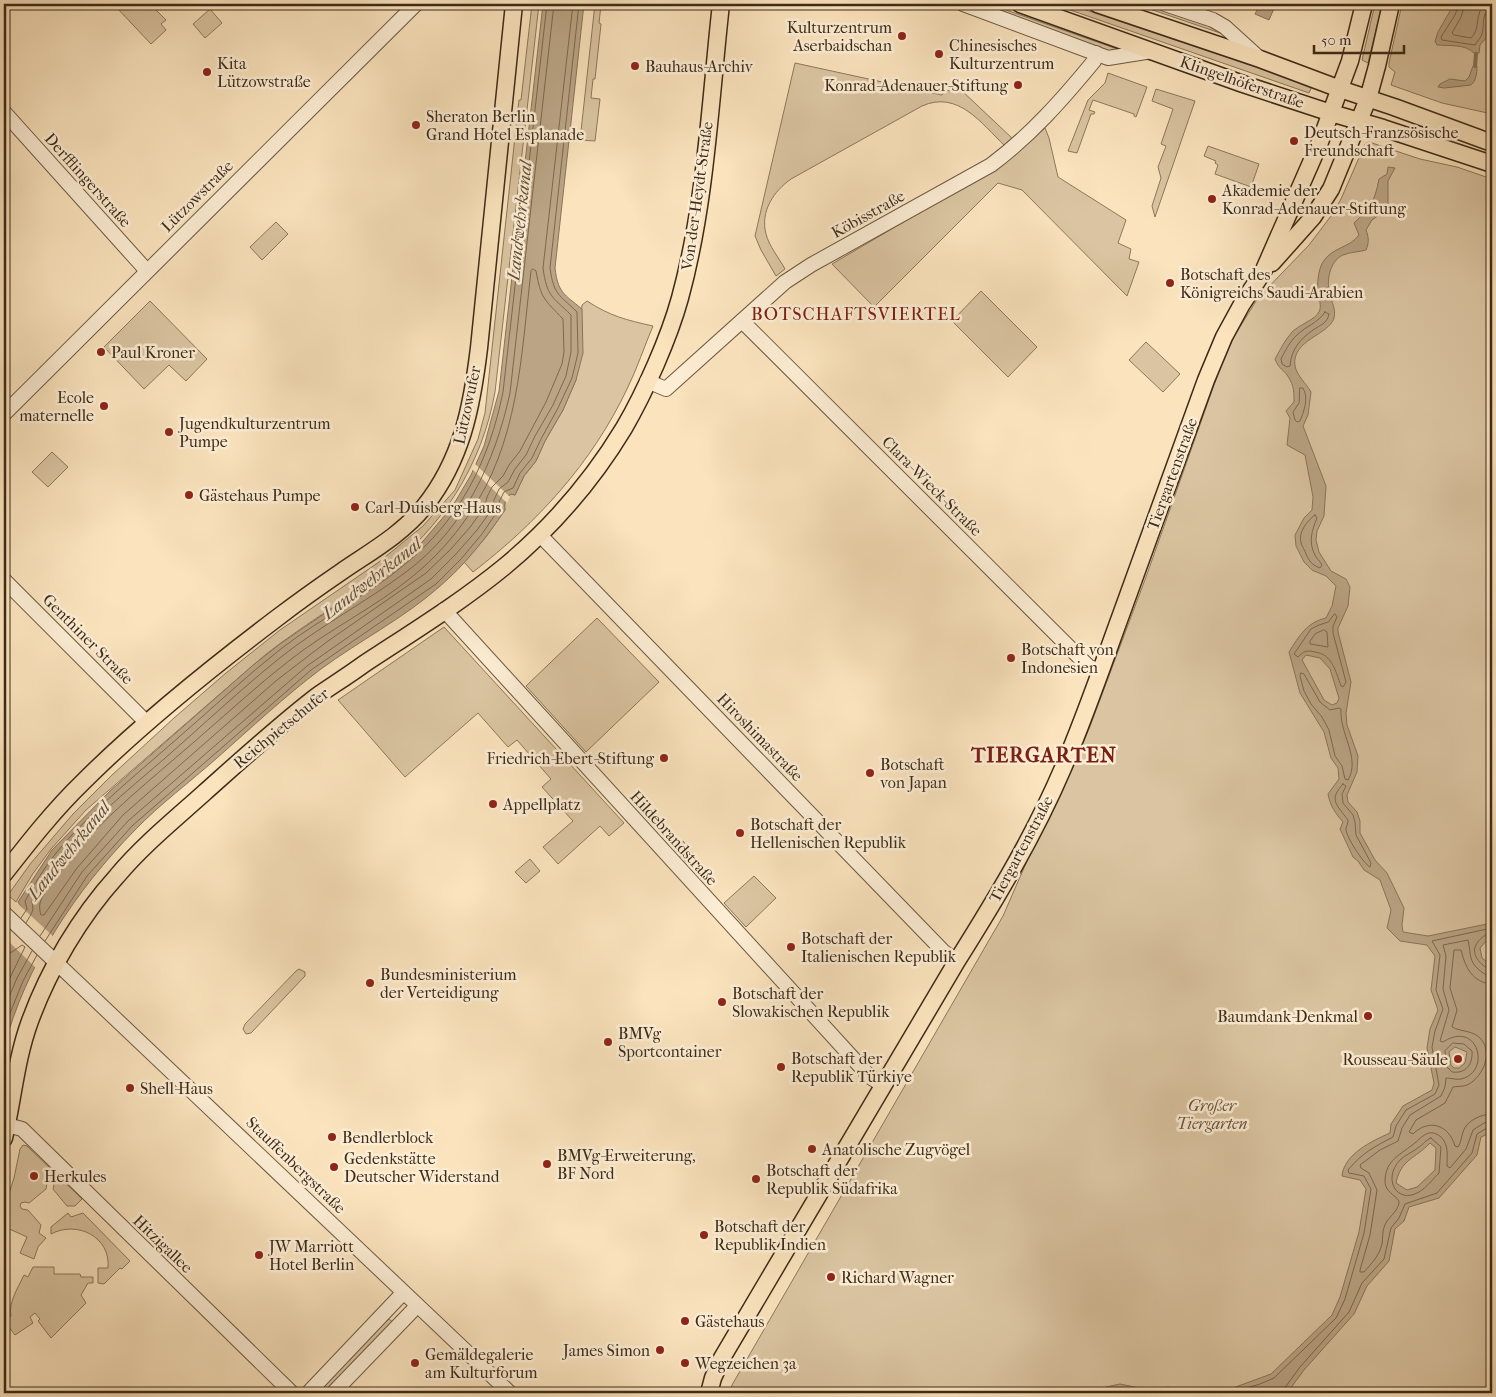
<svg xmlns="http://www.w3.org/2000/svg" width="1496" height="1397" viewBox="0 0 1496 1397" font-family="'IM FELL French Canon',serif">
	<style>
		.green { fill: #dac4a1; stroke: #8c785c }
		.water { fill: #baa485; stroke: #887459; fill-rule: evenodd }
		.pier { fill: #fae3bd }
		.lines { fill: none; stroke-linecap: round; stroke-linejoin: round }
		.shore { stroke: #7c684e; stroke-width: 1 }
		.stream { stroke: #887459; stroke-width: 4 }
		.minor-casing { stroke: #6c5941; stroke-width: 16 }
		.major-casing { stroke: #3d2b18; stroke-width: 19 }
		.minor { stroke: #fcedd4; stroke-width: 14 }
		.major { stroke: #fae3bd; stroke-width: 16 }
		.poi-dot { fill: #8f2418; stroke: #fcedd4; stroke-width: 2 }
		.labels { text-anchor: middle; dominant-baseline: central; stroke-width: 5; stroke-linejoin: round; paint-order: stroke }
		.poi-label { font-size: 16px; fill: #3d2b18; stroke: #fcedd4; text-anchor: start }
		.street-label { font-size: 16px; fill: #3d2b18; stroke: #fcedd4 }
		.park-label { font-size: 16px; font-style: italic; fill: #64513a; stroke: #fcedd4 }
		.water-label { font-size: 18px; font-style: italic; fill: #624f39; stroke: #fcedd4 }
		.neighbourhood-label { font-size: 18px; letter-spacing: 1px; fill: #7a1f14; stroke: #fcedd4 }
		.district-label { font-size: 21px; font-weight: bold; letter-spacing: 1px; fill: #7a1f14; stroke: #fcedd4 }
	</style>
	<rect width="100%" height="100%" fill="#fae3bd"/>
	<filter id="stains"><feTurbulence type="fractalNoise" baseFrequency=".004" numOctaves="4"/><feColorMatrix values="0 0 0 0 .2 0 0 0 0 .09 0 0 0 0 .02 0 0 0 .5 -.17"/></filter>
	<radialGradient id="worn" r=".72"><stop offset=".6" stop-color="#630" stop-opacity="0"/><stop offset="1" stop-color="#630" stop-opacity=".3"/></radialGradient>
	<!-- green -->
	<g class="green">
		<path d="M121,4H150L166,20L161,24L166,30L151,44L117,8Z"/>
		<path d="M532,4H539L495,392C482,465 442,528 383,572C345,601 303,625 265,655L86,810L51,849L32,875L16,902L8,895L31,863L73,814L111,776L174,718L226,673L280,630L379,562L423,526L455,490L478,439L485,413L519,100H521Z"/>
		<path d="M595,4L601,5L599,23L601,24L595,79H593L591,98L600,99L595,141L580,140Z"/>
		<path d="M976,4H989L1123,51L1115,54Z"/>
		<path d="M1053,4H1068L1312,86L1309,93Z"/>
		<path d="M1135,4H1151L1212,24L1223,34Z"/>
		<path d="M1375,4H1382L1368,63L1362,60Z"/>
		<path d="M1402,4H1492V114L1442,103L1391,85L1395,72L1389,67V63Z"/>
		<path d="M210,9L222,23L205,38L193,24Z"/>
		<path d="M795,63L942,95L945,90L956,92L959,88L1014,140L1005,146C981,123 958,90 922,106L791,179C774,191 760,211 766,234C769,246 779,258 785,269L776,276L761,250L755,236Z"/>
		<path d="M1108,73L1147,87L1136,117L1134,116V114L1093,100L1089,110L1095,112L1094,114H1091L1077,153L1068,151L1088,100L1105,83Z"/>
		<path d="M1156,89L1195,101L1155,217L1152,206L1161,178L1158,167L1166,146L1161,144L1173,109L1152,101Z"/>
		<path d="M1045,128L1049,138L1058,177L1126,220L1118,243L1131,249L1129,259L1139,262L1127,296L1022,190L998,183L874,307L832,264L999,166Z"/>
		<path d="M1369,142L1420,159L1457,167L1492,179V1393H730L732,1385L1003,916L1030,854L1072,769L1089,729L1146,577L1219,371L1233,338L1258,298L1309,245L1331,216L1341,199L1365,144Z"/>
		<path d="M1208,146L1259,164L1251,187L1215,174L1218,165L1215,163L1216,161L1204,156Z"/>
		<path d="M276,222L288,234L262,260L250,247Z"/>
		<path d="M981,291L1037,347L1008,377L952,321Z"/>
		<path d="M150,301L207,359L186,381L169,365L144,389L104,347Z"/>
		<path d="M587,301C610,316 626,320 653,326C644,347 637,369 627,389C592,463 537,523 473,572L464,562L486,537L505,510C504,504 505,498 511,494L515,495L524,476L536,461L545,441L563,410L576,380L582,305Z"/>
		<path d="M1146,342L1180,374L1163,392L1129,360Z"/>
		<path d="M52,452L68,467L48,487L32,472Z"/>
		<path d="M597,618L659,682L586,752L526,686Z"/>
		<path d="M444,627L624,823L609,836L600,826L558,864L543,847L573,821L542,787L551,779L517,740L508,747L478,713L405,777L338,700Z"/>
		<path d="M683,841L696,857L688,864L674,849Z"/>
		<path d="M530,859L540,871L526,883L515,872Z"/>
		<path d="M754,876L776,898L746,927L724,903Z"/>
		<path d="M299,969L305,972V976L251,1033L246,1034L243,1029L245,1024L296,971Z"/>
		<path d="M23,1145L27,1146L82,1199L75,1206H67L53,1189L54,1185L51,1181L47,1183L46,1189L29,1203L25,1202L21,1203L20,1206L22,1209L28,1210L41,1225L39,1233L46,1238L38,1247L34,1259L20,1253L27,1237L5,1227L8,1219L4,1218V1209L14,1178L20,1149Z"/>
		<path d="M68,1213L71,1217L83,1213L130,1261L122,1269L120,1268L104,1284L98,1283V1268H108C111,1237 77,1220 51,1234V1227Z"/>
		<path d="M33,1267H54V1274H80L81,1277H93V1283H88L81,1295L86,1303L51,1338L38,1321L40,1319L35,1313L30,1317L33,1323L15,1335L5,1322L11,1316C8,1303 18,1288 24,1275L28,1277Z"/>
		<path d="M387,1318L393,1322L325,1393H315Z"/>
	</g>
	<!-- water -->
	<g class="water">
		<path d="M543,4H584L555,268C558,293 564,294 582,309L583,353L576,380L563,410L545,441L536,461L524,476L515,495L511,494C505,497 504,504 505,510C486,538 465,565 439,587C404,618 359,641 321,669C285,696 251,728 217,758C190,782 160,804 135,830C76,890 25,966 4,1048V936L22,908L18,902L52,850L110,791L252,666L280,644L400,562L418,547L452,507L471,475L484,446L499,391Z"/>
		<path d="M1260,4H1276L1269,20L1255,14Z"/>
		<path d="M1454,4H1492L1487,37L1480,45L1479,53H1474C1465,44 1450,46 1437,45L1435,41L1438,32Z"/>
		<path d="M1473,66H1477C1477,73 1476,81 1471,85L1444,88L1438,87L1440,84L1450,79L1465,81L1469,77Z"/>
		<path d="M1388,167L1395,168L1388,181V206L1386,210L1372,220L1366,230C1369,238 1369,243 1366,250C1359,252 1350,252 1343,255C1329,261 1326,283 1330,295C1332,303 1336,309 1334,318C1329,335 1291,340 1295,366C1297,376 1306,383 1311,392L1308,415L1303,426L1326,486L1324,516L1317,531L1316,540L1319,552L1331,571L1346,579L1350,587L1348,606L1338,628V632L1351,682L1346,713L1347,725L1358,756L1357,772L1347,795L1348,802L1357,812L1360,821V833L1375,860L1387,873L1404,908L1402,925L1403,932L1428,936L1492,923V937L1488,939L1480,948L1482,958L1492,966V1132L1481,1137L1477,1155L1439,1198L1409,1207L1404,1221L1395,1229L1389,1261L1367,1286L1354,1314L1304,1370L1287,1393H1205L1233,1388L1271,1374L1332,1315L1340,1297L1359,1232L1366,1189L1360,1180L1342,1176C1344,1154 1372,1141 1390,1133L1391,1124L1403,1106L1432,1090L1434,1083L1427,1048L1430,1029L1438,1010L1431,990L1435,956L1427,945L1400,941L1387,928L1391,910L1380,880L1364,870L1358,861L1353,857L1340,829L1343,822C1336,814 1330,806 1328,794L1339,779L1338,768L1331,758L1324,732L1300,693L1289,652C1299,636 1307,622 1326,618L1332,606L1336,586L1326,576L1312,570L1304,562L1296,546L1295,535L1304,518L1312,510L1313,497L1305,455L1287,445L1290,418L1286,411L1294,402C1294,393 1294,386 1289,378C1284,369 1279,370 1275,359C1280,350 1285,340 1292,332C1299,325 1316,319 1319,312C1322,306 1319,299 1318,293C1317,284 1318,270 1323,262C1332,247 1350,248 1359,235L1354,223C1370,208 1375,201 1379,179L1387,174ZM1306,655L1320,658L1330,669L1339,698L1337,703L1332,705L1324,700L1302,660ZM1455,1047L1467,1052L1465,1063L1459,1068H1454L1451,1065L1449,1052ZM1430,1143L1436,1148L1435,1170L1417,1187L1407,1190L1396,1183C1401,1159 1415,1159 1430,1143Z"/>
		<path d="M1120,1384L1154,1391L1168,1387L1191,1393H1096L1106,1387Z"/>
	</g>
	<!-- pier -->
	<g class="pier">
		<path d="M474,463L510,497L507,503L471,468Z"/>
		<path d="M16,902L55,938L37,969L4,937V933L19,908Z"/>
	</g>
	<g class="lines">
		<!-- shore -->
		<g class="shore">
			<path d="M1459,4L1455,15L1441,37L1442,40L1475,45C1477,41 1481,38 1482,34C1485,25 1480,11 1492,9"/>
			<path d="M1465,4L1461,17L1452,33L1454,35L1471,38C1481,29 1474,13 1485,4"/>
			<path d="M533,269L536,271C541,299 544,299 563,319L564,352L562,364L546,402L520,451L509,465L503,476L492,487L487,497L485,506L471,526L451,549L426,573L328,641L277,680L123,815L77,868L44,915H41C40,912 39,907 40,903C41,898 46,892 48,888C84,831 151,780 202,735C231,710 259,684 290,660C328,630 376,607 413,576C434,559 453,538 468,516C519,443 521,357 531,271Z"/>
			<path d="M1325,312L1329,314C1327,324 1320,325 1313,330C1300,339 1291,350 1290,366L1287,367L1282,364L1281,359C1285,351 1290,341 1297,335C1306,326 1318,323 1325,312Z"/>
			<path d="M1300,388H1303C1309,398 1304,411 1300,421L1297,422L1295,420L1293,412L1299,403Z"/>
			<path d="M1315,515L1317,518C1312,530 1308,542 1315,555C1316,558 1320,561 1322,565L1320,568C1312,565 1309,561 1306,554C1305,550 1302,547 1301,543C1298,532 1307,521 1315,515Z"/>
			<path d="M1335,614L1337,617L1333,626V633L1346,682L1343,687L1341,686C1336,672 1332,654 1315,652C1306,650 1304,651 1298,657L1294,654L1311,629L1319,625L1328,622Z"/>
			<path d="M1324,630L1327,632L1328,647L1310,644V641L1315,634Z"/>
			<path d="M1301,673L1304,674L1320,702L1330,710L1339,708L1341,709C1339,733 1361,758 1348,780L1345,779L1342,766L1335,756L1329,730L1322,717L1311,704L1304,691L1300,676Z"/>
			<path d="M1343,784L1346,786L1342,794L1343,803L1353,815L1355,822L1356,835L1371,863L1370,867C1364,864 1345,836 1346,828C1347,825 1348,823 1348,820C1337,805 1328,800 1343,784Z"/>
			<path d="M21,918L27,909L25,901C34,885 44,868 56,853C92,810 137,774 179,737C214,707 246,676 282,648C321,618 367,596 404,565C460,520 489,461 503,392L547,4"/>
			<path d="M26,923C28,919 32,914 33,909C33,907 32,904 32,902C32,897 49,872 53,867C83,826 127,791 164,759C203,725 241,689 281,657C320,626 366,602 406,572C464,529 495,462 510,393L554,4"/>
			<path d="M40,936L82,872L128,821L307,666L431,579L456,554L477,530L493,508L494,500L499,489L508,482L515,469L526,455L535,436L553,405L566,376L571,352V315C552,296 547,297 543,268L573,4"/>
			<path d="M45,941L87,876L132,826L311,670L436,584L461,559L482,534L499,509V502L504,492L513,488L520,473L532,458L541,439L558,408L572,378L578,353L577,312C559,294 554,296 550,268L579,4"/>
			<path d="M4,953L12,952L22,945L25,947L4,990"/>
			<path d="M1492,976C1486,976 1483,973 1478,969C1468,960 1471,951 1468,940L1443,945L1446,956L1443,989L1449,1010L1440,1041L1443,1042C1478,1019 1492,1072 1461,1079C1456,1080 1451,1078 1446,1078L1445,1087L1441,1096L1410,1115L1402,1128L1398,1141L1380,1150L1360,1165L1361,1168L1369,1173L1377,1190L1370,1235L1360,1270V1272H1364C1372,1263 1379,1256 1382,1244C1383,1238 1382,1231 1385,1225C1388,1217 1397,1213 1399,1203C1400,1197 1385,1193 1385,1182C1385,1159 1401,1155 1416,1142C1424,1135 1430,1128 1441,1137C1449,1145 1447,1155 1447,1166L1450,1168L1466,1149L1473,1130L1484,1123L1492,1121"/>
			<path d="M1492,984C1472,983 1465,966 1461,950H1454L1450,988L1457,1010L1452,1027C1461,1032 1473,1030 1481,1039C1493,1053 1483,1076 1469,1084C1464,1087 1458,1086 1453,1087L1445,1103L1416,1120L1409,1132L1413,1134C1429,1118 1449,1125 1455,1146L1458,1147C1461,1143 1461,1138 1463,1132C1466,1121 1481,1114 1492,1114"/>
			<path d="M4,1009L17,978L32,951"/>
			<path d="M4,1028L23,981L37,955"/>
			<path d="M1453,1043L1464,1044L1472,1051C1473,1064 1466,1074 1452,1072L1447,1067L1445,1051Z"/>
			<path d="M1431,1138L1441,1147L1439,1173C1433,1179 1426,1188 1419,1192C1397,1205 1382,1179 1400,1160C1405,1155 1413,1152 1419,1147C1424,1144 1425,1140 1431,1138Z"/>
			<path d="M1229,1393L1260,1384L1274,1378L1336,1318L1345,1299L1364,1233L1371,1189L1364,1176L1349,1173L1348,1170C1362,1153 1374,1147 1393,1137L1396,1126L1406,1110L1435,1094L1439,1085L1432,1047L1435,1031L1443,1009L1436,990L1440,955L1432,941L1487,929L1488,933C1484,936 1478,940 1476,945C1470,955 1483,968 1492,970"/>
			<path d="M1284,1393V1389L1300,1367L1349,1312L1362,1283L1384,1259L1391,1228L1399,1218L1405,1204L1437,1193L1472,1153L1477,1134L1487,1128L1492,1127"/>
		</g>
		<!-- stream -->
		<path class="stream" d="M1475,66L1476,54"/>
		<defs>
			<g id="minor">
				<path d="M963,4L1108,58L1152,51"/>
				<path d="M1165,4L1213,20L1225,27L1258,57"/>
				<path d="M4,112L147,271"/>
				<path d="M742,321L1089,667L1101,671"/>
				<path d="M647,381L666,389L785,282L811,265L991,165C1031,135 1062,100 1094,61L1096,53"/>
				<path d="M4,414L416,4"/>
				<path d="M540,535L944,952L957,961"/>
				<path d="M4,580L147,723"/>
				<path d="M444,610L870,1077L883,1085"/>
				<path d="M4,913L510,1393"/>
				<path d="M7,1125L22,1129L292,1393"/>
				<path d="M308,1393L403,1293"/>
				<path d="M333,1393L417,1306"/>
			</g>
			<g id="major">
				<path d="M1020,4L1243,84L1331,113L1383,128L1492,164"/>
				<path d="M1097,4L1260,59L1340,89L1394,107L1492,143"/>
				<path d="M1272,263L1313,217L1331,189L1368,99L1377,66L1391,4"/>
				<path d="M4,874C29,842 54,810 83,782C141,724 211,668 277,618C298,602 319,587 341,572C370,552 401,535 424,507C462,460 472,406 479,348L514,4"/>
				<path d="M4,1138C13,1099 16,1059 30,1021C49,969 80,917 117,876C143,845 174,820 204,793C241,760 278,726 317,696C333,685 349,675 364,664C411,633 460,603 504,567C551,528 592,481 624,428C645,392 669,338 680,298C706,203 710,102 721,4"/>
				<path d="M709,1393L713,1378L722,1358L957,961C996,899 1034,836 1063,768C1085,717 1103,664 1122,612C1150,535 1178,458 1206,380L1224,337L1242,304L1263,272L1320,142L1350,61L1364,4"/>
			</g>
		</defs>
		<!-- minor casing -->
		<use href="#minor" class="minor-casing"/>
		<!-- major casing -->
		<use href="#major" class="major-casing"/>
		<!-- minor -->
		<use href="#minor" class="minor"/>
		<!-- major -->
		<use href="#major" class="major"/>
	</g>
	<!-- markers -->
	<g class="poi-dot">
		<circle cx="902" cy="36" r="5"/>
		<circle cx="939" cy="54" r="5"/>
		<circle cx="635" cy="66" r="5"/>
		<circle cx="207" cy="72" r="5"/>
		<circle cx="1018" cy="85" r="5"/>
		<circle cx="416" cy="125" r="5"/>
		<circle cx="1294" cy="141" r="5"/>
		<circle cx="1212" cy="199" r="5"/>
		<circle cx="1170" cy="283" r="5"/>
		<circle cx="101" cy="352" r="5"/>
		<circle cx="104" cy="406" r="5"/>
		<circle cx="169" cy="432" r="5"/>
		<circle cx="189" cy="495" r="5"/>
		<circle cx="355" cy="507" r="5"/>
		<circle cx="1011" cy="658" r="5"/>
		<circle cx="664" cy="758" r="5"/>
		<circle cx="870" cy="773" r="5"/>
		<circle cx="493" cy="804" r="5"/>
		<circle cx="740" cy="833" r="5"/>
		<circle cx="791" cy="947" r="5"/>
		<circle cx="370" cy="983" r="5"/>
		<circle cx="722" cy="1002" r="5"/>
		<circle cx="1368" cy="1016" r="5"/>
		<circle cx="608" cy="1042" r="5"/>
		<circle cx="1458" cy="1059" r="5"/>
		<circle cx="781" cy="1067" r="5"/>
		<circle cx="130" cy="1088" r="5"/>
		<circle cx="332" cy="1137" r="5"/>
		<circle cx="812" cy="1149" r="5"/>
		<circle cx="547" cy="1164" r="5"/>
		<circle cx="334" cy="1167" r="5"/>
		<circle cx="34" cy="1176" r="5"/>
		<circle cx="756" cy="1179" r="5"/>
		<circle cx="704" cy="1235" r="5"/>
		<circle cx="259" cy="1255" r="5"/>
		<circle cx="831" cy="1277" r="5"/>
		<circle cx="685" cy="1321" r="5"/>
		<circle cx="660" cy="1350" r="5"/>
		<circle cx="415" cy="1363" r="5"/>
		<circle cx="685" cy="1363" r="5"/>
	</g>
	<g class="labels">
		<!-- poi labels -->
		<g class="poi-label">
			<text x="892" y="27" text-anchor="end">Kulturzentrum<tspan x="892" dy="18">Aserbaidschan</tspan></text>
			<text x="949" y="45">Chinesisches<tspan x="949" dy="18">Kulturzentrum</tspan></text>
			<text x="217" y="63">Kita<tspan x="217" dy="18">Lützowstraße</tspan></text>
			<text x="645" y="66">Bauhaus-Archiv</text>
			<text x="1008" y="85" text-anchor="end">Konrad-Adenauer-Stiftung</text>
			<text x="426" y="116">Sheraton Berlin<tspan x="426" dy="18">Grand Hotel Esplanade</tspan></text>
			<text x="1304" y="132">Deutsch-Franzsösische<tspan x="1304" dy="18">Freundschaft</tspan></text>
			<text x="1222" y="190">Akademie der<tspan x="1222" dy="18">Konrad-Adenauer-Stiftung</tspan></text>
			<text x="1180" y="274">Botschaft des<tspan x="1180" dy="18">Königreichs Saudi-Arabien</tspan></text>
			<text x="111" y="352">Paul Kroner</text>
			<text x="94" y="397" text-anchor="end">Ecole<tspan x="94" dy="18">maternelle</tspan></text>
			<text x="179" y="423">Jugendkulturzentrum<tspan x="179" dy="18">Pumpe</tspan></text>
			<text x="199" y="495">Gästehaus Pumpe</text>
			<text x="365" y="507">Carl-Duisberg-Haus</text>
			<text x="1021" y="649">Botschaft von<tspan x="1021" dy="18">Indonesien</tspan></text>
			<text x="654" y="758" text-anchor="end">Friedrich-Ebert-Stiftung</text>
			<text x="880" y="764">Botschaft<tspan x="880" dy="18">von Japan</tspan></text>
			<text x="503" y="804">Appellplatz</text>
			<text x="750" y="824">Botschaft der<tspan x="750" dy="18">Hellenischen Republik</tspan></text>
			<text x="801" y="938">Botschaft der<tspan x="801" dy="18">Italienischen Republik</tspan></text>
			<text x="380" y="974">Bundesministerium<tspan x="380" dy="18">der Verteidigung</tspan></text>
			<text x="732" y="993">Botschaft der<tspan x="732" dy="18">Slowakischen Republik</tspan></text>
			<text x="1358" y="1016" text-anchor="end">Baumdank-Denkmal</text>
			<text x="618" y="1033">BMVg<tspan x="618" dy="18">Sportcontainer</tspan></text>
			<text x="791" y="1058">Botschaft der<tspan x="791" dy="18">Republik Türkiye</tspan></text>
			<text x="1448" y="1059" text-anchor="end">Rousseau-Säule</text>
			<text x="140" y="1088">Shell-Haus</text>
			<text x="342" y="1137">Bendlerblock</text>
			<text x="822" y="1149">Anatolische Zugvögel</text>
			<text x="557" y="1155">BMVg-Erweiterung,<tspan x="557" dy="18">BF Nord</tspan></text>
			<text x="344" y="1158">Gedenkstätte<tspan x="344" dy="18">Deutscher Widerstand</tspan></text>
			<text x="766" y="1170">Botschaft der<tspan x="766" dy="18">Republik Südafrika</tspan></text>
			<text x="44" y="1176">Herkules</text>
			<text x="714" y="1226">Botschaft der<tspan x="714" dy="18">Republik Indien</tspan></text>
			<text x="269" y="1246">JW Marriott<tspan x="269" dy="18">Hotel Berlin</tspan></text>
			<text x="841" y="1277">Richard Wagner</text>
			<text x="695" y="1321">Gästehaus</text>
			<text x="650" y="1350" text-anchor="end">James Simon</text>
			<text x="425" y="1354">Gemäldegalerie<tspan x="425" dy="18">am Kulturforum</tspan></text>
			<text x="695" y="1363">Wegzeichen 3a</text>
		</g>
		<!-- street labels -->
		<g class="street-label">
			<text transform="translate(1242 82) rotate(19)">Klingelhöferstraße</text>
			<text transform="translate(88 180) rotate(48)">Derfflingerstraße</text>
			<text transform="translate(197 196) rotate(-45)">Lützowstraße</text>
			<text transform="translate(697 196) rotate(-82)">Von-der-Heydt-Straße</text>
			<text transform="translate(868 214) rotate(-29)">Köbisstraße</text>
			<text transform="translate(467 405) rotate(-78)">Lützowufer</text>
			<text transform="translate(1172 474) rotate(-70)">Tiergartenstraße</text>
			<text transform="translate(932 486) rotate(45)">Clara-Wieck-Straße</text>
			<text transform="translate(88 639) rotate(45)">Genthiner Straße</text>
			<text transform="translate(281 728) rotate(-39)">Reichpietschufer</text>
			<text transform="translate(760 737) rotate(46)">Hiroshimastraße</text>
			<text transform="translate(674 838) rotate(48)">Hildebrandstraße</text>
			<text transform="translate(1021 849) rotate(-62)">Tiergartenstraße</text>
			<text transform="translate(296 1165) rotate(44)">Stauffenbergstraße</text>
			<text transform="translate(163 1244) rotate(44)">Hitzigallee</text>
		</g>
		<!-- park labels -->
		<g class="park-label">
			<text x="1212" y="1105">Großer<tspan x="1212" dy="18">Tiergarten</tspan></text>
		</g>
		<!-- water labels -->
		<g class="water-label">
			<text transform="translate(520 221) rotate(-84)">Landwehrkanal</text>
			<text transform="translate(372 579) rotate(-38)">Landwehrkanal</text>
			<text transform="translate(69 851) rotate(-51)">Landwehrkanal</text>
		</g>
		<!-- neighbourhood labels -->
		<g class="neighbourhood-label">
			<text x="856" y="314">BOTSCHAFTSVIERTEL</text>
		</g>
		<!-- district labels -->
		<g class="district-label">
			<text x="1044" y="755">TIERGARTEN</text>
		</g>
	</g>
	<!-- margin -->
	<rect width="1496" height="1397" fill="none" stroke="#fae3bd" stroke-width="20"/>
	<rect x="5" y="5" width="1486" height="1387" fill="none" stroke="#3d2b18" stroke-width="2.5"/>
	<rect x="10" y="10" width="1476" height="1377" fill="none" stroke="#3d2b18"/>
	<!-- scale -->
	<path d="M1314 45v8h90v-8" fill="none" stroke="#3d2b18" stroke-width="2.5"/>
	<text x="1321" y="45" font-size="15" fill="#3d2b18" stroke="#fcedd4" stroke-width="4" paint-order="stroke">50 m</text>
	<rect width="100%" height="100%" filter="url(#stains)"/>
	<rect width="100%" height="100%" fill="url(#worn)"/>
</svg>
